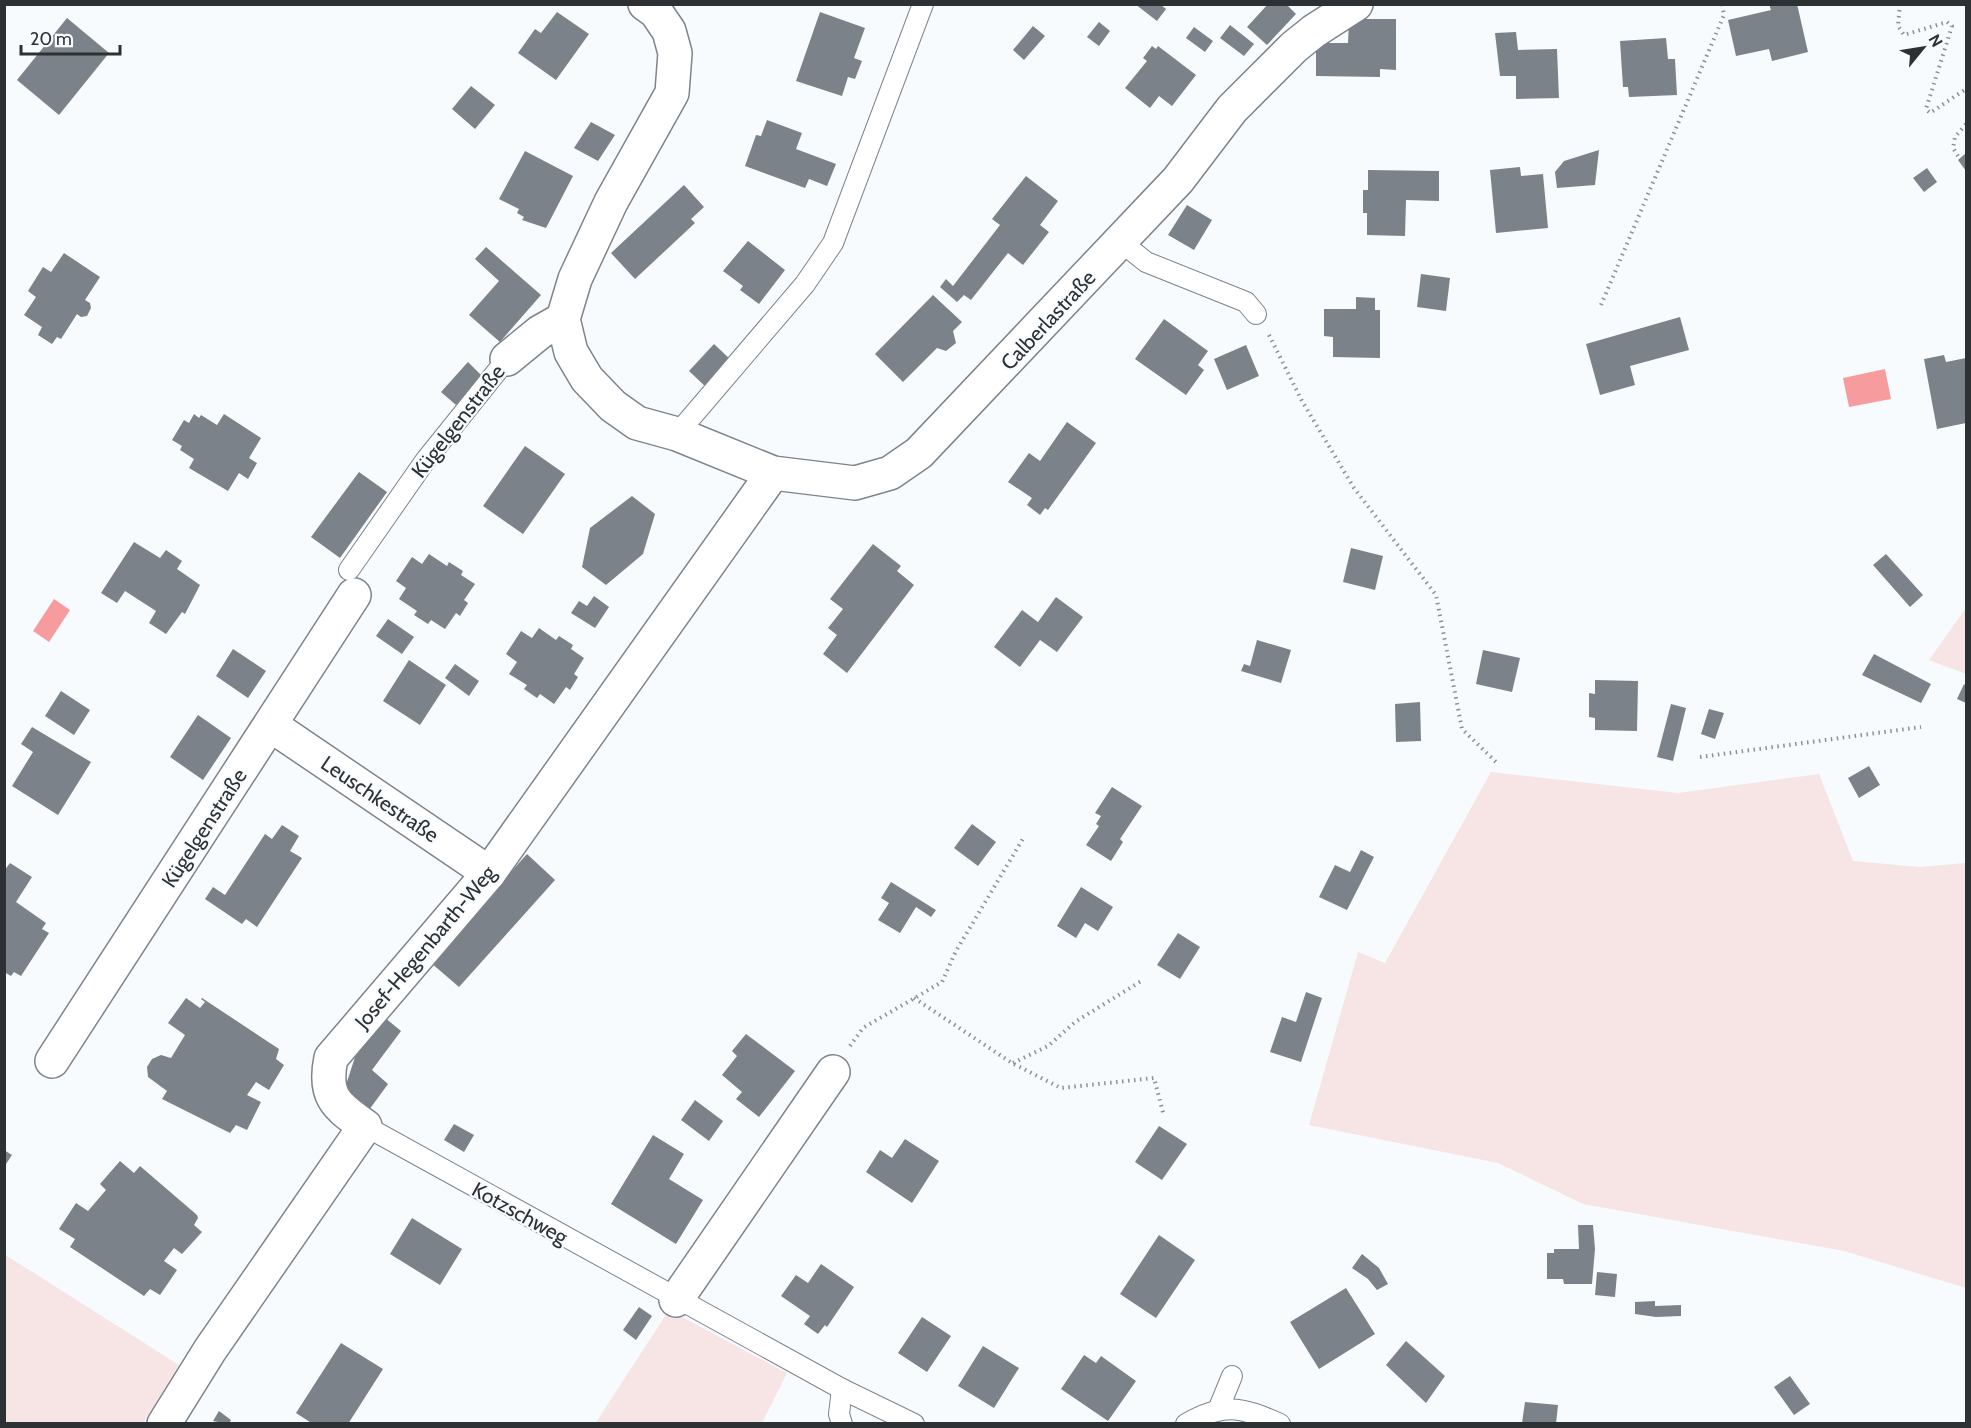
<svg xmlns="http://www.w3.org/2000/svg" width="1971" height="1428" viewBox="0 0 1971 1428" font-family="Cabin,sans-serif">
	<style>
		.green { fill: #f7e4e4 }
		.water { fill: #f79c9e }
		.building { fill: #7b8289 }
		.lines { fill: none; stroke-linecap: round; stroke-linejoin: round }
		.service-casing { stroke: #7d848b; stroke-width: 22 }
		.minor-casing { stroke: #7d848b; stroke-width: 36 }
		.path { stroke: #8d9093; stroke-width: 4; stroke-dasharray: 1.5 4.5; stroke-linecap: butt }
		.service { stroke: #fff; stroke-width: 20 }
		.minor { stroke: #fff; stroke-width: 33 }
		.labels { text-anchor: middle; dominant-baseline: central; stroke-width: 4.5; stroke-linejoin: round; paint-order: stroke }
		.street-label { font-size: 21px; fill: #2e3134; stroke: #f8fbfe }
	</style>
	<rect width="100%" height="100%" fill="#f8fbfe"/>
	<!-- green -->
	<g class="green">
		<path d="M1966,608V674L1929,660Z"/>
		<path d="M1491,772L1678,793L1819,774L1853,861L1919,867L1966,863V1288L1844,1251L1583,1204L1498,1163L1309,1125L1358,952L1385,963Z"/>
		<path d="M4,1254L179,1365L143,1423H5Z"/>
		<path d="M669,1310L787,1373L762,1423L595,1424Z"/>
	</g>
	<!-- water -->
	<g class="water">
		<path d="M1885,369L1891,399L1849,407L1843,378Z"/>
		<path d="M54,599L70,610L49,642L33,631Z"/>
	</g>
	<!-- building -->
	<g class="building">
		<path d="M1135,4H1160L1166,9L1157,21Z"/>
		<path d="M1268,4H1286L1296,14L1267,45L1247,27Z"/>
		<path d="M1769,4H1797L1808,52L1772,61L1769,49L1736,56L1728,20L1771,10Z"/>
		<path d="M557,12L589,34L556,80L518,53L535,29L541,33Z"/>
		<path d="M820,12L865,28L854,58L862,61L855,79L848,77L842,96L796,81Z"/>
		<path d="M67,18L109,53L59,115L17,80Z"/>
		<path d="M1349,19H1396V70L1380,69V77L1316,76V43H1348Z"/>
		<path d="M1099,22L1110,31L1099,46L1087,37Z"/>
		<path d="M1230,25L1254,44L1244,56L1220,38Z"/>
		<path d="M1033,26L1045,36L1024,60L1013,50Z"/>
		<path d="M1194,27L1213,41L1205,52L1186,38Z"/>
		<path d="M1516,32L1518,50L1557,49L1559,98L1516,99V76H1500L1495,33Z"/>
		<path d="M1666,38L1668,59H1675L1677,95L1629,97L1628,87H1623L1620,41Z"/>
		<path d="M1152,46L1156,49L1158,46L1196,75L1172,106L1159,96L1150,108L1125,88L1147,61L1143,58Z"/>
		<path d="M471,86L495,105L475,129L452,109Z"/>
		<path d="M767,120L802,133L796,149L836,164L827,186L809,179L805,188L745,166L756,135L761,136Z"/>
		<path d="M591,122L615,135L598,161L574,148Z"/>
		<path d="M1599,150L1595,185L1557,188L1555,172L1564,161Z"/>
		<path d="M525,151L573,176L546,228L522,220L524,217L517,213L519,209L499,199Z"/>
		<path d="M1966,153V171L1958,160Z"/>
		<path d="M1520,167L1521,176L1543,174L1548,228L1496,233L1490,170Z"/>
		<path d="M1927,168L1937,182L1924,192L1913,178Z"/>
		<path d="M1368,170L1439,171V201L1406,200L1405,236L1367,235V213H1363V190H1368Z"/>
		<path d="M1026,176L1058,201L1040,225L1049,232L1023,265L1008,253L971,300L964,295L957,302L940,287L946,279L953,286L1000,225L992,219Z"/>
		<path d="M684,185L704,207L691,219L695,223L635,279L611,253Z"/>
		<path d="M1187,205L1212,220L1194,250L1168,235Z"/>
		<path d="M748,241L785,270L759,304L740,290L743,286L723,271Z"/>
		<path d="M486,247L541,295L500,342L469,315L499,281L475,259Z"/>
		<path d="M64,253L100,277L85,300L90,303L91,308L87,316L81,317L77,314L61,339L57,337L52,344L38,335L42,327L24,315L36,297L28,291L43,267L51,272Z"/>
		<path d="M1421,274L1450,278L1446,311L1417,307Z"/>
		<path d="M933,295L962,322L953,331L956,343L946,351L937,348L903,382L875,354Z"/>
		<path d="M1356,297L1375,298V310H1380V358L1333,357V337L1324,336V309H1356Z"/>
		<path d="M1680,317L1689,350L1630,366L1635,385L1600,395L1586,344Z"/>
		<path d="M1164,319L1208,351L1198,365L1204,370L1186,395L1135,359Z"/>
		<path d="M714,344L732,361L707,388L689,371Z"/>
		<path d="M1246,345L1259,376L1227,390L1214,359Z"/>
		<path d="M1944,355L1946,362L1966,358V423L1937,429L1924,359Z"/>
		<path d="M468,362L482,376L456,405L441,392Z"/>
		<path d="M194,414L199,418L201,415L217,425L224,414L261,438L249,458L257,463L248,479L239,473L228,491L189,468L194,459L180,450L182,446L172,440L184,420L189,423Z"/>
		<path d="M1067,422L1096,443L1048,510L1045,508L1040,515L1027,505L1032,498L1008,482L1029,453L1040,461Z"/>
		<path d="M525,446L565,474L523,534L483,506Z"/>
		<path d="M359,472L387,492L340,558L311,537Z"/>
		<path d="M632,496L655,514L643,554L606,585L582,567L590,528Z"/>
		<path d="M134,542L160,558L166,550L182,561L177,569L200,585L185,614L182,612L166,634L149,623L156,611L125,591L117,603L101,593Z"/>
		<path d="M873,544L901,566L897,571L914,585L847,673L823,654L837,635L828,628L843,609L830,599Z"/>
		<path d="M1351,548L1383,556L1375,590L1343,582Z"/>
		<path d="M429,554L447,566L449,562L463,571L461,575L475,584L464,600L468,603L460,616L456,613L445,629L431,620L428,624L414,615L417,611L399,599L406,588L396,581L412,557L422,564Z"/>
		<path d="M1886,554L1923,595L1910,607L1873,565Z"/>
		<path d="M594,596L609,607L595,628L571,613L579,601L587,606Z"/>
		<path d="M1056,597L1083,617L1057,652L1040,640L1020,667L994,647L1022,610L1038,622Z"/>
		<path d="M388,619L414,637L402,654L376,636Z"/>
		<path d="M539,628L556,640L559,636L573,645L571,649L584,658L574,674L578,677L570,690L566,687L554,704L540,694L537,698L524,689L527,685L509,674L517,662L506,654L521,631L532,638Z"/>
		<path d="M1257,640L1291,650L1281,683L1241,671L1244,664L1250,666Z"/>
		<path d="M233,649L266,671L248,698L216,676Z"/>
		<path d="M1483,650L1520,658L1512,692L1476,684Z"/>
		<path d="M1874,654L1931,684L1921,703L1862,675Z"/>
		<path d="M409,660L446,685L420,725L383,701Z"/>
		<path d="M455,664L479,681L469,696L445,678Z"/>
		<path d="M1595,680L1638,681L1637,731L1595,730V718L1589,717V693L1595,694Z"/>
		<path d="M1964,684L1966,686V703L1957,699Z"/>
		<path d="M61,691L90,710L74,735L45,716Z"/>
		<path d="M1420,702L1421,741L1396,742L1395,704Z"/>
		<path d="M1671,704L1686,708L1673,761L1657,757Z"/>
		<path d="M1709,709L1724,713L1715,739L1701,734Z"/>
		<path d="M198,715L231,738L203,780L170,757Z"/>
		<path d="M32,727L91,762L58,815L12,786L33,752L21,744Z"/>
		<path d="M1869,766L1880,785L1859,798L1848,778Z"/>
		<path d="M1112,787L1142,806L1120,839L1123,842L1111,861L1086,845L1099,826L1096,824L1101,816L1095,813Z"/>
		<path d="M972,824L996,842L978,866L954,848Z"/>
		<path d="M282,825L299,836L290,851L302,858L257,927L246,919L242,924L205,899L213,887L225,895L265,834L272,839Z"/>
		<path d="M1361,850L1374,857L1347,910L1319,897L1335,865L1350,872Z"/>
		<path d="M527,854L555,880L459,987L430,962Z"/>
		<path d="M10,863L32,877L16,902L46,923L42,929L49,933L21,976L14,972L11,976L4,972V871Z"/>
		<path d="M891,882L936,910L931,917L916,907L900,933L878,920L889,903L881,898Z"/>
		<path d="M1081,887L1113,907L1098,931L1085,923L1076,938L1057,926Z"/>
		<path d="M1178,933L1200,947L1180,979L1157,965Z"/>
		<path d="M1306,992L1322,998L1301,1062L1270,1052L1282,1017L1296,1022Z"/>
		<path d="M186,998L200,1008L205,1002L201,999L202,998L279,1049L276,1059L284,1065L269,1090L256,1082L247,1095L261,1102L247,1130L236,1125L230,1133L162,1099L167,1091L148,1077L147,1067L152,1059L161,1055L171,1058L185,1035L168,1023Z"/>
		<path d="M384,1017L401,1031L372,1070L388,1084L369,1110L345,1088L355,1057Z"/>
		<path d="M746,1034L795,1071L759,1117L736,1099L742,1092L722,1075L737,1056L732,1051Z"/>
		<path d="M695,1100L723,1121L709,1141L681,1120Z"/>
		<path d="M454,1124L474,1135L464,1152L444,1140Z"/>
		<path d="M1159,1126L1187,1144L1162,1180L1135,1162Z"/>
		<path d="M653,1135L684,1154L669,1179L703,1200L676,1244L611,1204Z"/>
		<path d="M905,1139L939,1161L912,1203L866,1172L880,1150L892,1158Z"/>
		<path d="M4,1150L12,1155L4,1167Z"/>
		<path d="M120,1161L134,1173L140,1166L197,1215L198,1218L194,1225L202,1232L182,1254L174,1248L164,1261L177,1270L160,1295L150,1289L144,1296L70,1247L75,1239L59,1229L76,1203L88,1211L106,1190L100,1184Z"/>
		<path d="M412,1218L462,1249L440,1285L390,1254Z"/>
		<path d="M1578,1225H1593L1595,1249L1592,1284H1564L1563,1279H1547V1253H1554V1249H1579Z"/>
		<path d="M1159,1235L1195,1260L1156,1318L1120,1294Z"/>
		<path d="M1362,1254L1379,1268L1388,1284L1377,1290L1368,1279L1352,1268Z"/>
		<path d="M821,1264L854,1287L827,1327L825,1325L818,1334L804,1324L810,1316L781,1296L796,1275L808,1283Z"/>
		<path d="M1597,1272L1617,1274L1615,1297L1595,1295Z"/>
		<path d="M1346,1288L1375,1334L1319,1369L1290,1322Z"/>
		<path d="M1655,1301V1306L1681,1305V1316L1656,1317L1635,1314V1302Z"/>
		<path d="M639,1307L652,1316L636,1340L623,1330Z"/>
		<path d="M922,1317L951,1336L927,1372L898,1353Z"/>
		<path d="M1406,1341L1445,1376L1426,1403L1386,1365Z"/>
		<path d="M341,1343L383,1369L348,1424H313L296,1413Z"/>
		<path d="M983,1346L1019,1368L994,1408L958,1386Z"/>
		<path d="M1084,1355L1096,1363L1101,1356L1136,1381L1108,1421L1061,1389Z"/>
		<path d="M1790,1376L1810,1404L1794,1415L1774,1387Z"/>
		<path d="M1525,1402L1558,1405L1556,1424L1522,1423Z"/>
		<path d="M219,1411L231,1420L229,1424L213,1421Z"/>
	</g>
	<g class="lines">
		<defs>
			<g id="service">
				<path d="M1121,242L1146,262L1246,302L1256,314"/>
				<path d="M677,434L805,284L833,243L923,4"/>
				<path d="M349,570L425,461L507,359"/>
				<path d="M365,1126L842,1389L914,1424"/>
				<path d="M1218,1410L1232,1376"/>
				<path d="M842,1424L839,1414L842,1389"/>
				<path d="M1186,1424C1224,1402 1242,1407 1280,1424"/>
			</g>
			<g id="minor">
				<path d="M645,4L656,12L669,31L675,53L672,93L611,202L575,279L563,319L571,352L587,379L613,406L637,423L677,434L773,473L855,483L890,473L919,453L1178,180L1232,109L1294,47L1314,31L1356,4"/>
				<path d="M507,359L540,332L563,319"/>
				<path d="M272,726L489,873"/>
				<path d="M52,1061L354,595"/>
				<path d="M676,1300L833,1072"/>
				<path d="M164,1424L210,1350L365,1126C336,1106 323,1096 331,1058L489,873L773,473"/>
			</g>
		</defs>
		<!-- service casing -->
		<use href="#service" class="service-casing"/>
		<!-- minor casing -->
		<use href="#minor" class="minor-casing"/>
		<!-- path -->
		<g class="path">
			<path d="M1900,4L1898,26L1904,35L1947,22L1952,26L1926,109L1930,113L1966,89"/>
			<path d="M1958,156L1953,148L1955,137L1966,124"/>
			<path d="M1601,305L1724,15L1722,4"/>
			<path d="M1269,335L1302,401L1354,488L1436,595L1462,729L1496,762"/>
			<path d="M1700,757L1921,727"/>
			<path d="M914,998L1012,1063L1061,1088L1154,1078L1164,1116"/>
			<path d="M850,1046L863,1028L942,982L956,951L1024,837"/>
			<path d="M1013,1063L1048,1046L1075,1022L1143,980"/>
		</g>
		<!-- service -->
		<use href="#service" class="service"/>
		<!-- minor -->
		<use href="#minor" class="minor"/>
	</g>
	<g class="labels">
		<!-- street labels -->
		<g class="street-label">
			<text transform="translate(1048 320) rotate(-47)">Calberlastraße</text>
			<text transform="translate(458 421) rotate(-52)">Kügelgenstraße</text>
			<text transform="translate(380 799) rotate(34)">Leuschkestraße</text>
			<text transform="translate(204 828) rotate(-57)">Kügelgenstraße</text>
			<text transform="translate(425 947) rotate(-50)">Josef-Hegenbarth-Weg</text>
			<text transform="translate(520 1213) rotate(29)">Kotzschweg</text>
		</g>
	</g>
	<!-- border -->
	<rect width="1971" height="1428" fill="none" stroke="#2e3134" stroke-width="12"/>
	<!-- north arrow -->
	<g transform="translate(1923 48) rotate(60)" stroke="#f8fbfe" stroke-width="4.5" paint-order="stroke">
	<path d="M0-4.5L10 22L0 15L-10 22Z" fill="#2e3134"/>
	<text y="-9" font-size="16" font-weight="bold" text-anchor="middle" fill="#2e3134">N</text>
	</g>
	<!-- scale -->
	<path d="M21 45v9h99v-9" fill="none" stroke="#2e3134" stroke-width="3"/>
	<text x="30" y="45" font-size="18" fill="#2e3134" stroke="#f8fbfe" stroke-width="4.5" paint-order="stroke">20 m</text>
</svg>
